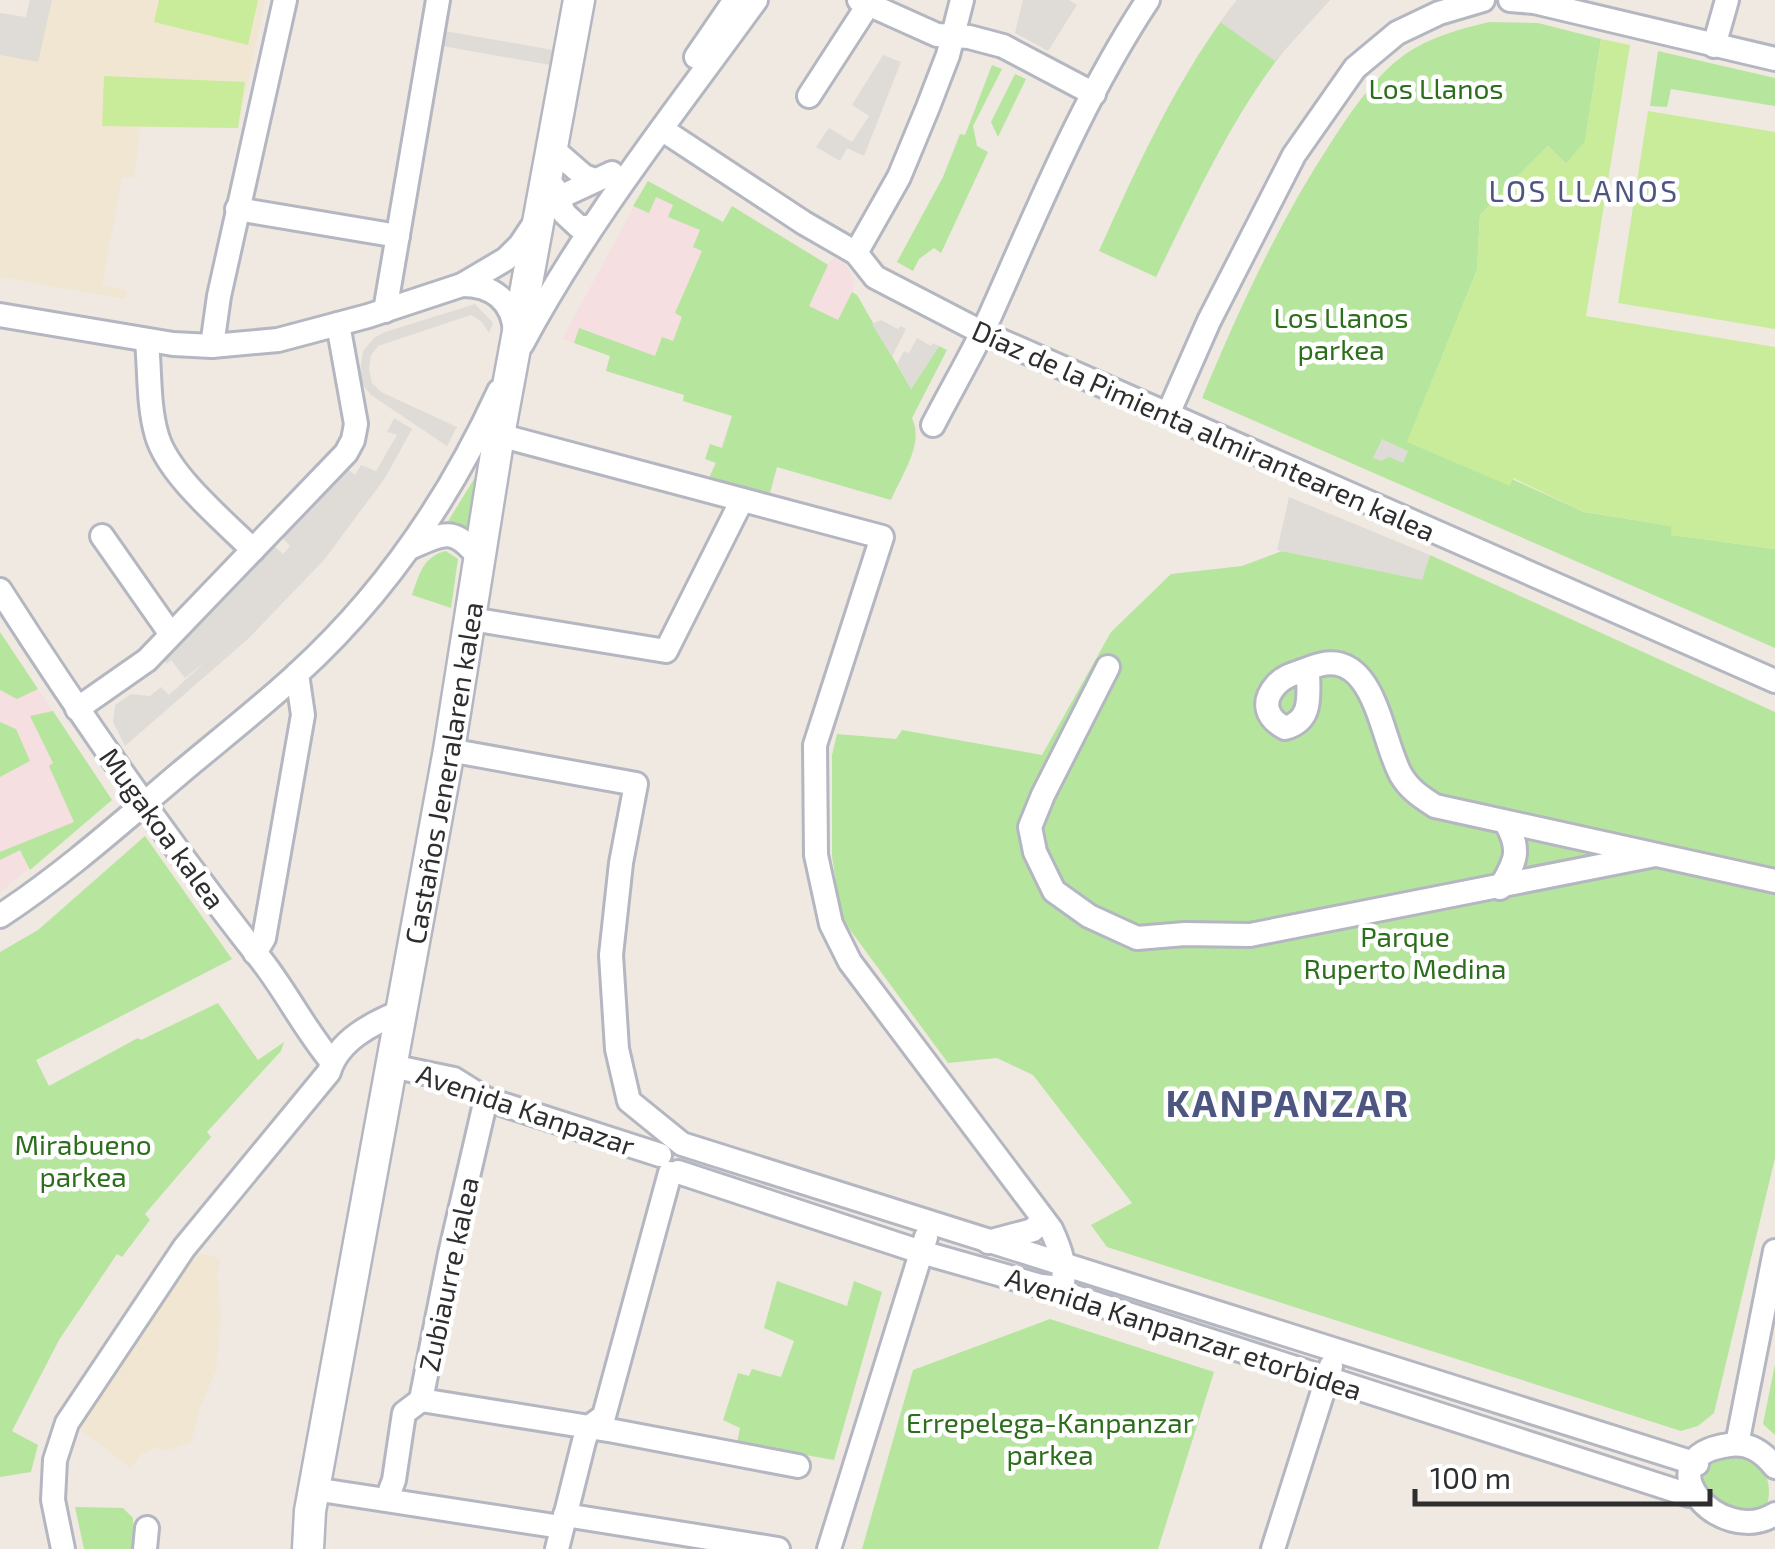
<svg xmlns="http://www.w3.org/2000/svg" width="1775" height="1549" viewBox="0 0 1775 1549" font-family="'Exo 2',sans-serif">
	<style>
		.education { fill: #f0e6d1 }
		.medical { fill: #f5dfe0 }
		.green { fill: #b6e59e }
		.pitch { fill: #c9ec9a }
		.plaza { fill: #dfdcd8 }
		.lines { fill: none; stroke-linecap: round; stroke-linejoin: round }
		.minor-casing { stroke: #b4b7c1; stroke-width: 28 }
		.tertiary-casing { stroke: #b4b7c1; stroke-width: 35 }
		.minor { stroke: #fff; stroke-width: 22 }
		.tertiary { stroke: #fff; stroke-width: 30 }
		.labels { text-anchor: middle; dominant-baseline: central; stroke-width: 9; stroke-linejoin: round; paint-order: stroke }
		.park-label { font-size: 28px; fill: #2c6e1b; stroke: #fff }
		.street-label { font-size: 28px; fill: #2e2e2e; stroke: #fff }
		.neighbourhood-label { font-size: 30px; letter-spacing: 2.5px; fill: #4d5680; stroke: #fff }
		.district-label { font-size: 38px; font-weight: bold; letter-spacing: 2.5px; fill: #4d5680; stroke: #fff }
	</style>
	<rect width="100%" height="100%" fill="#efe9e1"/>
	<!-- education -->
	<g class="education">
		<path d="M51,0H265L238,128L140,127L134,178L122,177L102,285L126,290L125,299L0,277V55Z"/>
		<path d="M201,1253L220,1259L217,1272L221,1315L216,1370L200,1407L191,1442L166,1451L156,1447L139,1456L131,1468L80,1429L181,1273Z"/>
	</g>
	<!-- medical -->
	<g class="medical">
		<path d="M648,181L723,222L732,206L828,264L836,256L845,262L855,281L852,292L857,295L917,429L916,444L891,500L777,467L770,493L709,478L732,416L683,401L684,395L606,371L610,356L562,339Z"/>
		<path d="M0,632L112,800L0,892Z"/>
	</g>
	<!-- green -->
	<g class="green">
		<path d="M1237,0H1330C1250,75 1204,180 1156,277L1099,251C1138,165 1178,75 1237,0Z"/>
		<path d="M1489,22L1538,23L1601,39L1585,142L1566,164L1548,146L1480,215L1477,270L1411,433L1584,512L1672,526V535L1775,549V648L1202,398C1239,309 1278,224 1330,144C1351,112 1373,78 1404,55C1429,37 1460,29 1489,22Z"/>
		<path d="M1658,51L1775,78V106L1671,89L1667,107L1650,106Z"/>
		<path d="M992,65L1002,69L973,126L977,146L988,152L941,253L934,248L919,259L913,271L897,262L943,177L960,134L965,135Z"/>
		<path d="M1015,74L1026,79L998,137L991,122Z"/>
		<path d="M648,181L723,222L732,206L828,265L809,306L838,320L852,292L857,295L911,389L939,346L947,350L912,418C924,445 902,474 891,500L777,467L770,493L709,478L716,463L705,459L710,444L722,448L732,416L683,401L684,395L606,371L610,356L574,343L579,328L655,356L662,337L673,341L682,317L675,313L702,251L693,247L700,230L668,217L673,205L656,197L649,213L633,206Z"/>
		<path d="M487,458L475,535L464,527L447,523Z"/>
		<path d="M446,551L458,559L451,608L412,595C419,575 423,556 446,551Z"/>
		<path d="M1282,551L1421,579L1430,555L1775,712V1158L1714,1413L1698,1426L1681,1431L1107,1247L1091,1225L1132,1203L1033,1075L997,1058L948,1063L842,919L832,856V755L837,734L896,739L902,730L1042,755L1111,632L1171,574L1242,566Z"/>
		<path d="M0,632L38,689L17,699L0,690Z"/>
		<path d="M53,711L112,800L30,870L20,850L0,860V852L74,822L49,766L53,763L30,716Z"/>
		<path d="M0,722L16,729L30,761L0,777Z"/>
		<path d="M145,836L232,959L36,1060L49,1086L138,1038L141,1040L218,1003L258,1060L284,1042L281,1051L207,1132L211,1137L145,1214L150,1220L122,1257L117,1254L59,1340L12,1431L38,1445L31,1472L0,1477V952L38,930Z"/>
		<path d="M777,1281L847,1306L854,1281L882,1292L834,1460L737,1443L740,1428L723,1420L738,1373L749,1376L752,1369L781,1377L794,1341L764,1328Z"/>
		<path d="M1050,1319L1214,1372L1158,1549H862L913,1370Z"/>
		<path d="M1775,1364V1435L1763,1424Z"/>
		<path d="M1728,1454C1758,1458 1775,1474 1767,1506L1739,1525L1700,1489L1708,1466Z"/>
		<path d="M75,1507L123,1508L133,1518V1549H84Z"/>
	</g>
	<!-- pitch -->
	<g class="pitch">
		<path d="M159,0H258L248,45L154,22Z"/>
		<path d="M1601,39L1630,45L1586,316L1775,347V549L1671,535V526L1584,512L1513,478L1510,486L1407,442L1477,270L1480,215L1548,146L1566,164L1585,141Z"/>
		<path d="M104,76L245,82L238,128L102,126Z"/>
		<path d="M1648,111L1775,132V329L1618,303Z"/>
	</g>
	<!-- plaza -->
	<g class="plaza">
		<path d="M30,0H52L38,62L0,55V13L26,17Z"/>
		<path d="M1023,0H1069L1077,5L1048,51L1015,33Z"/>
		<path d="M1237,0H1330L1275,61L1220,22Z"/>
		<path d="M445,31L553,50L550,65L442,46Z"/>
		<path d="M883,55L901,62L864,156L847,148L840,161L816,147L829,128L852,142L869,116L852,105Z"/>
		<path d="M475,304L493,323L489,333L482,322L471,315L378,346L371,355L369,369L372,383L381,392L457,427L447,446L371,395L363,385L360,372L363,351L374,338L385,332Z"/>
		<path d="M881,320L898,329L901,326L906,329L892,357L872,324Z"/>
		<path d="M917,338L931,346L933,343L939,346L911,389L897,364L904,351L909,353Z"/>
		<path d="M394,418L412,429L385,478L324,560L248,639L125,746L113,722L115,705L131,694L150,696L161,687L169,695L206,661L185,678L171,660L167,664L162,658L272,544L283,554L290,546L281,536L349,470L355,475L361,465L376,471L397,435L387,432Z"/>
		<path d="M1382,439L1408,451L1403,463L1389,457L1381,461L1373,458Z"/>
		<path d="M1289,497L1430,555L1422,580L1277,550Z"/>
	</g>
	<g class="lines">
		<defs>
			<g id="minor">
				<path d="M859,0L937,35L969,37L1003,46L1094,94"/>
				<path d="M1510,0L1534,2L1775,59"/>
				<path d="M1714,46L1727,0"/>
				<path d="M696,57L735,0"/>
				<path d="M809,96L868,5"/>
				<path d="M663,130L804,223L856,253L875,277L981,332L1775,681"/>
				<path d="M553,149L584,176L595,180"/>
				<path d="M554,187L564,213L579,227H592"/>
				<path d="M237,209L398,236"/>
				<path d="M856,253L899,177L928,107L948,55L962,0"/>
				<path d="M462,285C493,285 513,301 515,332"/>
				<path d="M385,311L438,0"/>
				<path d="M0,315L173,344L212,346L278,340L368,316L462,285L506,259L520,245L542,212L558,198L612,173"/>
				<path d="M147,342C150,372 148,406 157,436C169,476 223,520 253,550"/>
				<path d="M522,344C587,222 675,112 756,0"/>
				<path d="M212,346L219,296L285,0"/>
				<path d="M1168,414L1209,321L1294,155L1355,68L1397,33L1439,13L1483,0"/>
				<path d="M933,425C952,388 973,353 990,316C1038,209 1083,98 1148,0"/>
				<path d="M499,435L882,537L815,745L816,855L831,924L850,962L1051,1229C1060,1248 1067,1267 1062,1288L1041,1286"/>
				<path d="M102,536L170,633"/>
				<path d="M412,547C448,531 455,528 481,560"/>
				<path d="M0,590C82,718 168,842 262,961C287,993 305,1030 332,1062"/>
				<path d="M471,619L666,651L742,500"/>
				<path d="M1108,667L1043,795L1030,827L1035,852L1054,891L1089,916L1137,938L1185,934L1250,935L1655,855"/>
				<path d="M1308,669C1308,694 1314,720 1285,728C1266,718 1261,702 1276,685C1285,675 1297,673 1310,668C1375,641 1380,738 1401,775C1409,789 1421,797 1435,806L1775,881"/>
				<path d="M77,709L147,660L346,453L353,440L356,424L338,324"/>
				<path d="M449,750L636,784L621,863L611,955L617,1049L629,1101L682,1144L1697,1464"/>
				<path d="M1500,888C1515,862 1522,851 1506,823"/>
				<path d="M0,916C64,874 121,823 180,773C218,741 259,709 296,675C383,596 450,498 499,391"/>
				<path d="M255,953L264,938L303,715L297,674"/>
				<path d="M391,1066L454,1079L486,1099L660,1155"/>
				<path d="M678,1172L921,1252L1041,1286L1689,1495"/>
				<path d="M988,1242L1033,1230L1043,1219"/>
				<path d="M421,1400L614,1431L798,1466"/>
				<path d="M1737,1444L1775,1251"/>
				<path d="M1775,1467C1763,1452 1749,1442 1729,1445C1641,1457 1719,1549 1775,1514"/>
				<path d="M314,1489L561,1527"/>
				<path d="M387,1499L394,1480L404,1413L421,1400L450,1254L486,1099"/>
				<path d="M565,1515L778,1549"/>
				<path d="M63,1549L53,1500L55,1460L67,1423L184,1248L329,1072C338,1040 373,1023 402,1011"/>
				<path d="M145,1549L147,1528"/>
				<path d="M557,1549L584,1441L589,1427L604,1416L670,1173"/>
				<path d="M829,1549L926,1237"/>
				<path d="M1273,1549L1331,1366"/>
			</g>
			<g id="tertiary">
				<path id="s1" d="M308,1549L310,1511L449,750L499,435L579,0"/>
			</g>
		</defs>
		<!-- minor casing -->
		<use href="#minor" class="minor-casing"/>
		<!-- tertiary casing -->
		<use href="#tertiary" class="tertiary-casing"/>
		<!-- minor -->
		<use href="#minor" class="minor"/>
		<!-- tertiary -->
		<use href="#tertiary" class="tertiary"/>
	</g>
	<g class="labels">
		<!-- park labels -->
		<g class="park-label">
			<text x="1436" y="88">Los Llanos</text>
			<text x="1341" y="317">Los Llanos<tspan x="1341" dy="32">parkea</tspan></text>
			<text x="1405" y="936">Parque<tspan x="1405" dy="32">Ruperto Medina</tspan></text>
			<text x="83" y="1144">Mirabueno<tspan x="83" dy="32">parkea</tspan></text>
			<text x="1050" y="1422">Errepelega-Kanpanzar<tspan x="1050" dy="32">parkea</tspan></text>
		</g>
		<!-- street labels -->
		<g class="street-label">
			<text transform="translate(1204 430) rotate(24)">Díaz de la Pimienta almirantearen kalea</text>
			<text stroke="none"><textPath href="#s1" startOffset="788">Castaños Jeneralaren kalea</textPath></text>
			<text transform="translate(163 828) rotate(54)">Mugakoa kalea</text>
			<text transform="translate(526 1109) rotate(19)">Avenida Kanpazar</text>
			<text transform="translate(448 1274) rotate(-78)">Zubiaurre kalea</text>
			<text transform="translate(1184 1333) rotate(18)">Avenida Kanpanzar etorbidea</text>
		</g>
		<!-- neighbourhood labels -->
		<g class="neighbourhood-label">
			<text x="1584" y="190">LOS LLANOS</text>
		</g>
		<!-- district labels -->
		<g class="district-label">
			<text x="1288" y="1102">KANPANZAR</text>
		</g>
	</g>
	<!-- scale -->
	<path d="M1415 1489v15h295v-15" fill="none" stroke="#2e2e2e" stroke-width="5"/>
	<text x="1430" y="1489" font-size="30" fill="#2e2e2e" stroke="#ffffff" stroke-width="8" paint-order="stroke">100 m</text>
</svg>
